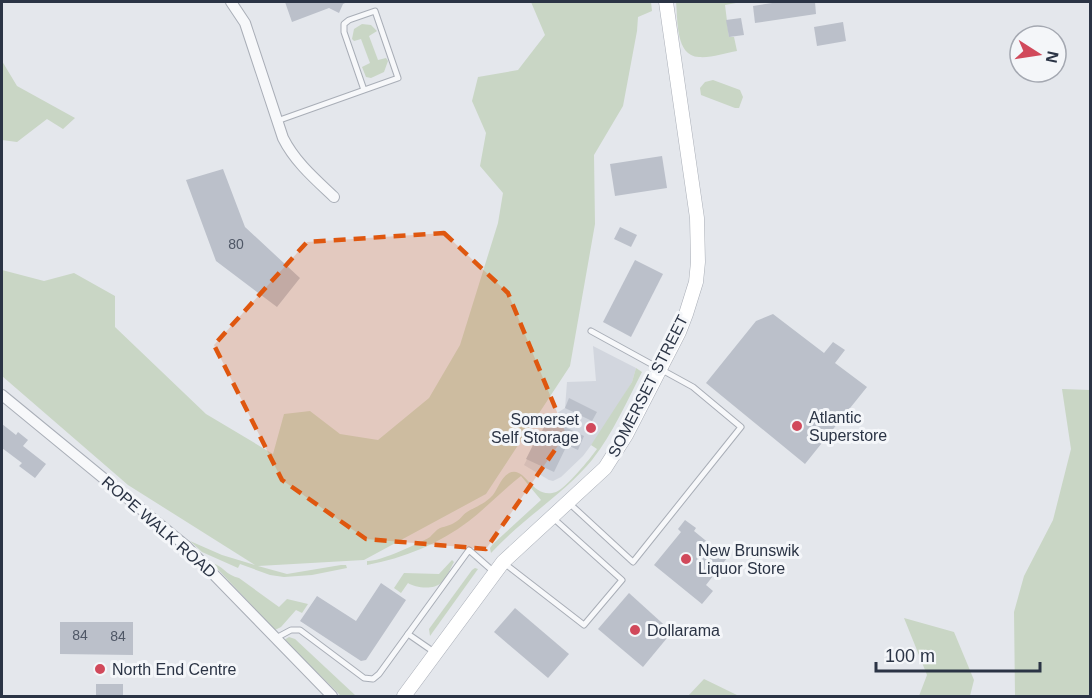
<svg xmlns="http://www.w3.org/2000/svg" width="1092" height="698" viewBox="0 0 1092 698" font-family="Helvetica,sans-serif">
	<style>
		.built { fill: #d2d6de }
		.green { fill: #c9d6c5 }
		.building { fill: #bbc0ca }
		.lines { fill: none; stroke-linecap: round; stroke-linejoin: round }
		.lane-casing { stroke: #a9aeb7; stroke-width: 7 }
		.street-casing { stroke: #a9aeb7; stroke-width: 12 }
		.secondary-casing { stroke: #a9aeb7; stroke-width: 15 }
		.lane { stroke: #f7f8fa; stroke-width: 5 }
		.street { stroke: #f7f8fa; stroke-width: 10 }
		.secondary { stroke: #fff; stroke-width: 14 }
		.marked { fill: #df570f; fill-opacity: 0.2; stroke: #df570f; stroke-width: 4.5; stroke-dasharray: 12 8; stroke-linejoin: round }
		.poi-dot { fill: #d1495b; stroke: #f4f6f9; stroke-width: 2 }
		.labels { text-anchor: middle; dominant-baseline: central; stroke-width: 6; stroke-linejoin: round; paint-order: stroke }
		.number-label { font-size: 14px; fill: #4f5766 }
		.street-label { font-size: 16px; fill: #2b3445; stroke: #f4f6f9 }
		.poi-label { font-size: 16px; fill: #2b3445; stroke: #f4f6f9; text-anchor: start }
	</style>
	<rect width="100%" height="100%" fill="#e4e7ec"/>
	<!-- built -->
	<path class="built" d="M593,346L636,368L632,382L606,425L583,456L561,477L553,481L549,480L524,465L548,419L565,408L567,382L596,381Z"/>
	<!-- green -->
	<g class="green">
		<path d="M531,2H651L652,11L638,17L637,31L623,106L594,155L595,224L570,366L486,494L364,560L258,566L287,574L341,565H346L347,568L312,575L284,577L270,575L240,564L238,568L202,552L190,541L222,555L255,565L128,485L2,376V270L44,281L74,273L115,296V327L206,414L273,454L284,414L310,411L340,434L378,440L429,398L460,345L498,223L503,193L480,166L486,133L472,101L478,77L518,70L545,35Z"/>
		<path d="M676,2H735L736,3L725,5L729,37H734L737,51C725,53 711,58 699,57C675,56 678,19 676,2Z"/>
		<path d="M362,24L371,25L377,31L369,36L378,60L386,58L388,61L384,72L371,78L366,77L362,67L370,63L361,39L354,41L352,39L354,29Z"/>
		<path d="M2,61L17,86L75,118L63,129L47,119L17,142L2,140Z"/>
		<path d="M713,80L740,90L743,97L739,108H735L701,95L700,88L705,82Z"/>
		<path d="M636,368L642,372C627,401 613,433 592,460C564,494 522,519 491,553L490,548L493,544L541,500L521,476C503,490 487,507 469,521C439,544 404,558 367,565V561C379,562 418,544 430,537C433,534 436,530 440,528C446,526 452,525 457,521C461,519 463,514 467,512C475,507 482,505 490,498C498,491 499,479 509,473C526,465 531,500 556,492C566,488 590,459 597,449L591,445L632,382Z"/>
		<path d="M1062,389L1090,390V696H1015L1014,612L1024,576L1053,520L1071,449Z"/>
		<path d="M452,560L454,562C450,568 447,579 441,583C434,590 415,588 408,583L401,593L394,588L404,573L439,574Z"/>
		<path d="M212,563C222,565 227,576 239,578L279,607L287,599L308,604L302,613L296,610L281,627L275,630Z"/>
		<path d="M475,568L478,569L430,636L429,629L472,570Z"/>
		<path d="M904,618L954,632L974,680L970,696H919L927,675Z"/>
		<path d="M289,637L295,639L356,696H341L284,640Z"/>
		<path d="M704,679L739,696H688Z"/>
	</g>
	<!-- building -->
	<g class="building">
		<path d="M285,2H345V3L343,4L339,13L329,8L292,22Z"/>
		<path d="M779,2H815L816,14L755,23L753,6Z"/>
		<path d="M741,18L744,35L729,37L726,20Z"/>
		<path d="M843,22L846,41L817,46L814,27Z"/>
		<path d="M662,156L667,188L615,196L610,164Z"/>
		<path d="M223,169L245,227L300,278L277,307L216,261L186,180Z"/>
		<path d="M620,227L637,235L631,247L614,239Z"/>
		<path d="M635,260L663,274L631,337L603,322Z"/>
		<path d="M773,314L824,353L833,342L845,350L835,363L867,387L805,464L706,383L756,321Z"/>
		<path d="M569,398L597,412L592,421L565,408Z"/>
		<path d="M548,419L584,436L578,450L567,445L554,472L526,459L533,445L535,446Z"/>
		<path d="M2,424L16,435L18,432L28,440L23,446L46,464L35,478L19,466L22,463L2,448Z"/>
		<path d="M685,520L696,528L694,531L727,558L706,585L713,591L702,604L654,565L681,532L678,529Z"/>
		<path d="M381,583L406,600L366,660L361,661L300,621L317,596L356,621Z"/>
		<path d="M629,593L672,632L643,667L598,629Z"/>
		<path d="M515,608L569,654L548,678L494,632Z"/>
		<path d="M60,622H133V655L60,654Z"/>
		<rect x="96" y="684" width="27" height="12"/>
	</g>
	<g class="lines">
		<defs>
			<g id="lane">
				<path d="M277,121L398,78L375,11L349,20L344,24V32L364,90"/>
				<path d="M569,503L633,562L741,427L693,387L591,331"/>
				<path d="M504,563L584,625L622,580L552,517"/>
				<path d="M408,634L434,652"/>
				<path d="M276,638L291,630H300L364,678L373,679L379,674L469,550L494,572"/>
			</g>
			<g id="street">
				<path d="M231,2L245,23L283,138C295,162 315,179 334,197"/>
				<path d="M2,395L186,546L332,696"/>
			</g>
			<path id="secondary" d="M404,696L503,562L605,468L626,435L679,332L686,314L696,282L698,262L697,218L666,2"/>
		</defs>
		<!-- lane casing -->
		<use href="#lane" class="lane-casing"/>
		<!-- street casing -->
		<use href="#street" class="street-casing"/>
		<!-- secondary casing -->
		<use href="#secondary" class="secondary-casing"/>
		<!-- lane -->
		<use href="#lane" class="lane"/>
		<!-- street -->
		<use href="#street" class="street"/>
		<!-- secondary -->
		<use href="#secondary" class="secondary"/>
	</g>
	<!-- marked area -->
	<path class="marked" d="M444,233L508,293L566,434L486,549L366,539L282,480L214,345L307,242Z"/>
	<!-- markers -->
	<g class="poi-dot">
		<circle cx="797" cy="426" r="6"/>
		<circle cx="591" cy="428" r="6"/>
		<circle cx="686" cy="559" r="6"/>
		<circle cx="635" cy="630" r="6"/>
		<circle cx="100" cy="669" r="6"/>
	</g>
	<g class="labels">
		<!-- number labels -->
		<g class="number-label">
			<text x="236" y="244">80</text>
			<text x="80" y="635">84</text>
			<text x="118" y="636">84</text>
		</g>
		<!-- street labels -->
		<g class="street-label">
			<text transform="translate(648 386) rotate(-63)">SOMERSET STREET</text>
			<text transform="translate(159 527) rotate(41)">ROPE WALK ROAD</text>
		</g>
		<!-- poi labels -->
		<g class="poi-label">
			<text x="809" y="417">Atlantic<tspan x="809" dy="18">Superstore</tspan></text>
			<text x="579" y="419" text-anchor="end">Somerset<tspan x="579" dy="18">Self Storage</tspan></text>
			<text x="698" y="550">New Brunswik<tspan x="698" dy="18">Liquor Store</tspan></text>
			<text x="647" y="630">Dollarama</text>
			<text x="112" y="669">North End Centre</text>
		</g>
	</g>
	<!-- border -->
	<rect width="1092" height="698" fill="none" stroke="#2b3445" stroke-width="6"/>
	<!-- north arrow -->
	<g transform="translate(1038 54) rotate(102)"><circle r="28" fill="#f4f6f9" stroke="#a4a8b1" stroke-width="1.5"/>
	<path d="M0-4.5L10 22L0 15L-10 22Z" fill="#d1495b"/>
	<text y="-9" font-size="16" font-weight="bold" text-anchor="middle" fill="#2b3445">N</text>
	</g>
	<!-- scale -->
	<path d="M876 662v9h164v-9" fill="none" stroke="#2b3445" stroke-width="3"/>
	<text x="885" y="662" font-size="18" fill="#2b3445" stroke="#f4f6f9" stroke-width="4.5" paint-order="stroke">100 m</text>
</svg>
